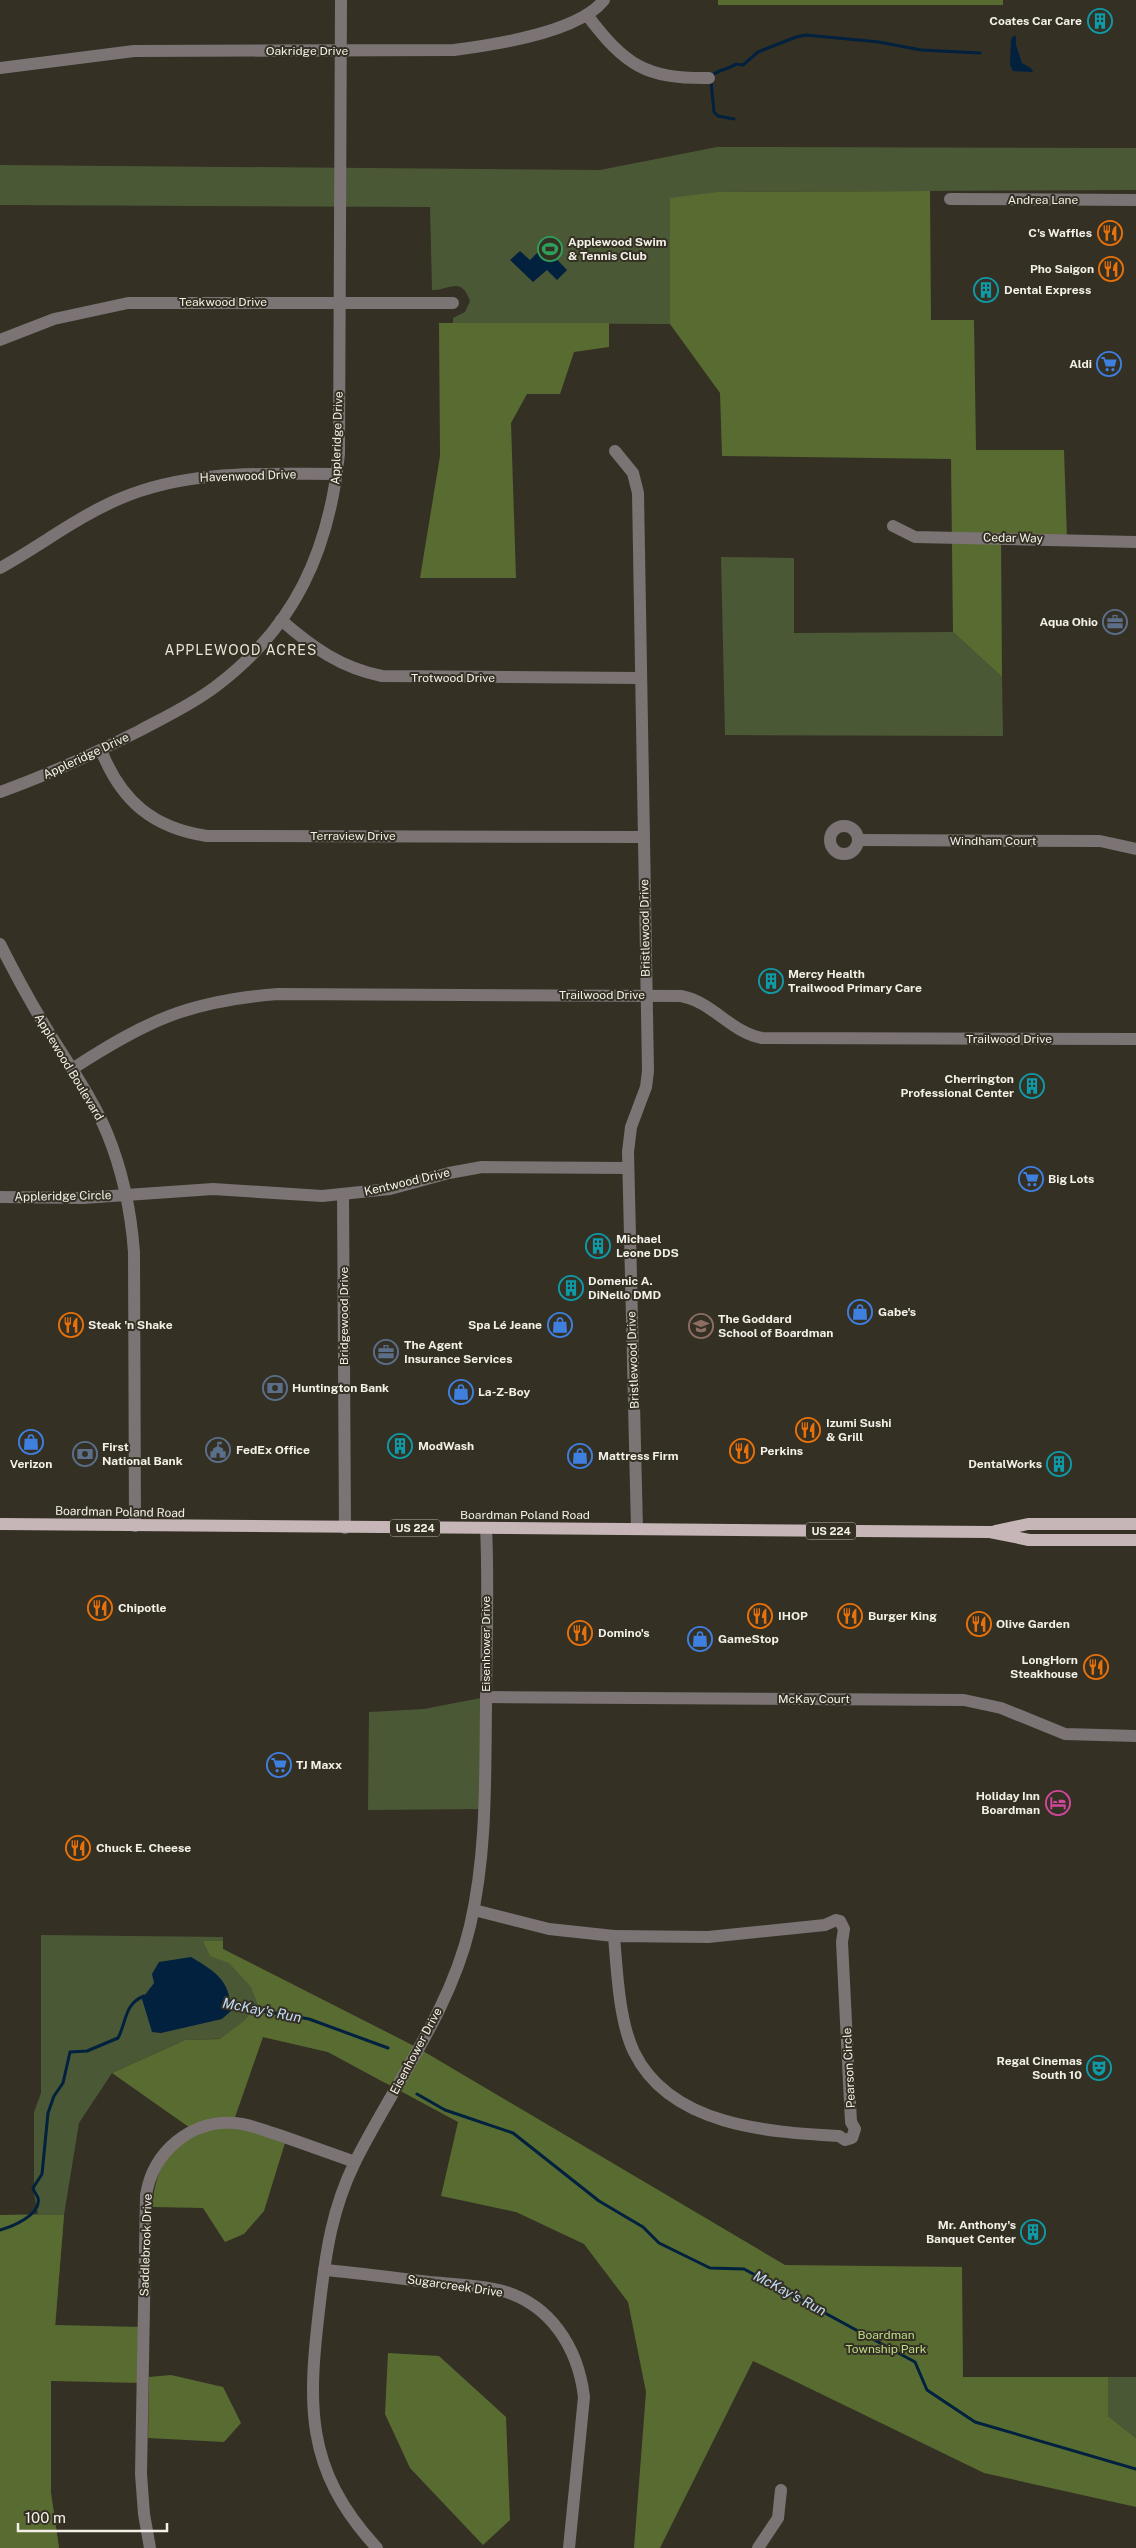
<svg xmlns="http://www.w3.org/2000/svg" width="1136" height="2548" viewBox="0 0 1136 2548" font-family="'Public Sans',sans-serif">
	<style>
		.green { fill: #4b5835 }
		.forest { fill: #586b31 }
		.water { fill: #01213f }
		.lines { fill: none; stroke-linecap: round; stroke-linejoin: round }
		.stream { stroke: #01213f; stroke-width: 3 }
		.minor { stroke: #7b7374; stroke-width: 12 }
		.major { stroke: #c6b6b8; stroke-width: 12 }
		.labels { text-anchor: middle; dominant-baseline: central; stroke-width: 4; stroke-linejoin: round; paint-order: stroke }
		.shield { fill: #343024; stroke: #bab6ad; stroke-width: 1 }
		.shield-label { font-size: 11px; font-weight: bold; fill: #f3f0e8 }
		.poi-label { font-size: 12px; font-weight: bold; fill: #f3f0e8; stroke: #343024; text-anchor: start }
		.street-label { font-size: 12px; fill: #f3f0e8; stroke: #343024 }
		.park-label { font-size: 12px; fill: #bedc86; stroke: #343024 }
		.neighbourhood-label { font-size: 14px; letter-spacing: 1px; fill: #e8e3d4; stroke: #343024 }
		.water-label { font-size: 14px; font-style: italic; fill: #c3dcf8; stroke: #343024 }
	</style>
	<rect width="100%" height="100%" fill="#343024"/>
	<!-- green -->
	<g class="green">
		<path d="M717,147L1136,148V190L716,192L670,199V324L453,323V318L465,312L470,301C461,275 448,291 432,290L430,207L0,205V165L600,170Z"/>
		<path d="M721,557L794,558V633L953,632L1002,677L1003,736L725,735Z"/>
		<path d="M486,1697L485,1809L368,1810L369,1712L424,1709Z"/>
		<path d="M41,1935L223,1937V1949L406,2042L385,2083L328,2052L263,2037L185,2040L112,2073L79,2123L64,2215L51,2381V2493L59,2548H0V2215L38,2214L34,2194V2112L41,2093Z"/>
		<path d="M1108,2377H1136V2438L1108,2416Z"/>
	</g>
	<!-- forest -->
	<g class="forest">
		<rect x="718" y="0" width="285" height="5"/>
		<path d="M930,191L931,320H974L976,450H1064L1067,539L1001,538L1002,677L953,632L951,459L722,456L720,393L670,324V198L716,192Z"/>
		<path d="M439,323H609V347L574,352L560,394H527L511,423L516,578H420L440,456Z"/>
		<path d="M203,1941H223V1949L418,2048L785,2265L962,2267L963,2377H1108V2416L1136,2438V2507L984,2473L753,2361L660,2548H634L646,2392L628,2302L584,2244L516,2212L441,2196L458,2122L328,2052L263,2037L233,2123L193,2130L112,2073L185,2040L220,2039L244,2021L258,2005L251,1987L229,1963L210,1956Z"/>
		<path d="M222,2127L247,2129L285,2143L264,2211L244,2234L225,2242L203,2208L152,2207C157,2158 174,2139 222,2127Z"/>
		<path d="M0,2215H64L55,2325L144,2327L143,2383L51,2381V2493L59,2548H0Z"/>
		<path d="M388,2353L439,2356L506,2417L510,2520L483,2545L410,2468L385,2414Z"/>
		<path d="M171,2375L223,2387L241,2423L224,2442L148,2438L149,2377Z"/>
	</g>
	<!-- water -->
	<g class="water">
		<path d="M1016,36V45L1022,63L1031,68L1033,72L1013,71L1010,65L1011,40L1012,37Z"/>
		<path d="M544,246L567,270L557,280L547,270L533,282L510,260L520,251L530,260Z"/>
		<path d="M191,1957C216,1972 230,1980 231,2011L222,2019L161,2033L152,2032L142,1999L154,1983L152,1974L159,1962Z"/>
	</g>
	<g class="lines">
		<!-- stream -->
		<g class="stream">
			<path d="M712,76C718,69 728,70 736,64L743,65L758,52L796,37L806,35L879,42L921,50L980,53"/>
			<path d="M711,82L714,112L718,116L734,119"/>
			<path d="M229,2005L309,2019L388,2048"/>
			<path d="M417,2094L445,2110L513,2133L599,2201L643,2227L659,2243L710,2268L744,2269L915,2362L927,2390L975,2422L1136,2469"/>
			<path d="M0,2230C11,2227 42,2215 38,2198C37,2195 34,2192 33,2188L42,2174L48,2113L54,2096L63,2083L70,2052L87,2051L118,2038C127,2021 124,2004 144,1996L148,1997"/>
		</g>
		<!-- minor -->
		<g class="minor">
			<path d="M587,15C625,65 645,79 709,78"/>
			<path d="M0,68L134,51L454,50C494,45 579,32 604,0"/>
			<path d="M950,199L1136,200"/>
			<path d="M0,340L54,319L128,303H453"/>
			<path d="M615,451L633,473L638,493L648,1071L646,1087L631,1127L628,1152L637,1529"/>
			<path d="M893,526L915,537L1136,542"/>
			<path d="M0,568C40,546 77,517 119,499C189,469 263,474 337,474"/>
			<path d="M281,620C312,647 341,668 382,676L641,678"/>
			<path d="M101,750C121,801 153,828 207,836L643,837"/>
			<path d="M0,792C48,775 93,754 139,731C165,717 191,705 215,687C295,627 329,551 339,454L341,0"/>
			<circle cx="844" cy="840" r="14"/>
			<path d="M859,840L1100,841L1136,849"/>
			<path d="M0,944C18,980 38,1016 60,1050C77,1077 95,1104 107,1133C123,1172 131,1212 134,1252L135,1526"/>
			<path d="M72,1069C146,1021 188,1001 278,994L681,996C713,1002 730,1032 762,1038L1136,1039"/>
			<path d="M343,1194L345,1528"/>
			<path d="M0,1197L83,1198L213,1189L322,1196L390,1189L449,1173L482,1167L628,1168"/>
			<path d="M486,1697L964,1700L1001,1708L1065,1734L1136,1736"/>
			<path d="M474,1910L549,1929L614,1936"/>
			<path d="M836,1920L840,1921L844,1929L842,1942L851,2122L855,2129L852,2138L845,2140L839,2136C768,2132 670,2126 634,2052C619,2021 617,1971 614,1936L708,1937L825,1925Z"/>
			<path d="M324,2270C359,2273 395,2278 430,2282C453,2284 477,2285 499,2290C550,2303 578,2347 584,2397L569,2548"/>
			<path d="M150,2548L144,2514L141,2474L146,2195C153,2152 190,2120 235,2123C250,2124 265,2131 279,2135C305,2144 330,2153 355,2162"/>
			<path d="M377,2548C303,2468 308,2403 320,2302C326,2251 332,2209 355,2162C394,2084 450,2012 470,1926C487,1853 485,1780 486,1706C486,1647 489,1587 486,1528"/>
			<path d="M758,2548L778,2518L781,2490"/>
		</g>
		<!-- major -->
		<g class="major">
			<path d="M0,1524L990,1532L1029,1540H1136"/>
			<path d="M995,1531L1028,1524H1136"/>
		</g>
	</g>
	<!-- icons -->
	<defs>
		<symbol id="building-ring" viewBox="-11 -11 22 22"><circle r="9.5" fill="#343024" stroke="#0f9aa8" stroke-width="1.5"/><path d="M-4-6H4V6H1V3H-1V6H-4ZM-2.5-4.3h1.7v1.8h-1.7ZM.8-4.3h1.7v1.8H.8ZM-2.5-1h1.7V.8h-1.7ZM.8-1h1.7V.8H.8Z" fill="#0f9aa8"/></symbol>
		<symbol id="restaurant-ring" viewBox="-11 -11 22 22"><circle r="9.5" fill="#343024" stroke="#e8710a" stroke-width="1.5"/><path d="M-5-6h1v4h1v-4h1v4h1v-4h1v5L-1.5 .5V6h-2V.5L-5-1ZM5-6V6H3V1.5H1.5Q1.5-4 5-6Z" fill="#e8710a"/></symbol>
		<symbol id="stadium-ring" viewBox="-11 -11 22 22"><circle r="9.5" fill="#343024" stroke="#2e9e5b" stroke-width="1.5"/><path d="M0-5a6.5 5 0 1 0 0 10a6.5 5 0 1 0 0-10ZM-3.5-1.8h7v3.6h-7Z" fill="#2e9e5b"/></symbol>
		<symbol id="supermarket-ring" viewBox="-11 -11 22 22"><circle r="9.5" fill="#343024" stroke="#3f7fe0" stroke-width="1.5"/><path d="M-6-5.5h2.5l.6 2H6L4.5 2H-2.5L-4.4-4H-6ZM-1.5 3.2a1.3 1.3 0 1 0 .1 0ZM3 3.2a1.3 1.3 0 1 0 .1 0Z" fill="#3f7fe0"/></symbol>
		<symbol id="office-ring" viewBox="-11 -11 22 22"><circle r="9.5" fill="#343024" stroke="#5c6f8a" stroke-width="1.5"/><path d="M-6-3h4V-5.5h4V-3h4V5H-6ZM-1-4.5V-3h2v-1.5ZM-6 0V1H6V0Z" fill="#5c6f8a"/></symbol>
		<symbol id="shop-ring" viewBox="-11 -11 22 22"><circle r="9.5" fill="#343024" stroke="#3f7fe0" stroke-width="1.5"/><path d="M-5-2.5h2.3a2.7 3.5 0 0 1 5.4 0H5L5.5 6h-11ZM-1.5-2.5h3a1.5 2.3 0 0 0-3 0Z" fill="#3f7fe0"/></symbol>
		<symbol id="school-ring" viewBox="-11 -11 22 22"><circle r="9.5" fill="#343024" stroke="#8d6e63" stroke-width="1.5"/><path d="M0-5L7-2L0 1L-7-2ZM-4 1L0 2.5L4 1V4Q0 6-4 4Z" fill="#8d6e63"/></symbol>
		<symbol id="bank-ring" viewBox="-11 -11 22 22"><circle r="9.5" fill="#343024" stroke="#5c6f8a" stroke-width="1.5"/><path d="M-6-4H6V4H-6ZM0-2.3a2.3 2.3 0 1 0 0 4.6a2.3 2.3 0 1 0 0-4.6Z" fill="#5c6f8a"/></symbol>
		<symbol id="civic-ring" viewBox="-11 -11 22 22"><circle r="9.5" fill="#343024" stroke="#5c6f8a" stroke-width="1.5"/><path d="M-.6-6.5H3V-4.5H.6V-3L4-1V1h2V6H-6V1h2V-1L-.6-3ZM-1.2 2.5V6h2.4V2.5Z" fill="#5c6f8a"/></symbol>
		<symbol id="hotel-ring" viewBox="-11 -11 22 22"><circle r="9.5" fill="#343024" stroke="#d1479c" stroke-width="1.5"/><path d="M-6-4.5h1.5V1H6V5H4.5V3h-9V5H-6ZM-4 0a1.8 1.8 0 1 1 3.6 0ZM.5 0V-2.5h3Q6-2.5 6 0Z" fill="#d1479c"/></symbol>
		<symbol id="theatre-ring" viewBox="-11 -11 22 22"><circle r="9.5" fill="#343024" stroke="#0f9aa8" stroke-width="1.5"/><path d="M-5-5.5Q0-4 5-5.5V0Q5 5 0 6Q-5 5-5 0ZM-3.3-2.5H-1v1.5H-3.3ZM1-2.5H3.3v1.5H1ZM-2.8 1Q0 5.5 2.8 1Z" fill="#0f9aa8"/></symbol>
	</defs>
	<g fill-rule="evenodd">
		<use href="#building-ring" x="1086" y="7" width="28" height="28"/>
		<use href="#restaurant-ring" x="1096" y="219" width="28" height="28"/>
		<use href="#stadium-ring" x="536" y="235" width="28" height="28"/>
		<use href="#restaurant-ring" x="1097" y="255" width="28" height="28"/>
		<use href="#building-ring" x="972" y="276" width="28" height="28"/>
		<use href="#supermarket-ring" x="1095" y="350" width="28" height="28"/>
		<use href="#office-ring" x="1101" y="608" width="28" height="28"/>
		<use href="#building-ring" x="757" y="967" width="28" height="28"/>
		<use href="#building-ring" x="1018" y="1072" width="28" height="28"/>
		<use href="#supermarket-ring" x="1017" y="1165" width="28" height="28"/>
		<use href="#building-ring" x="584" y="1232" width="28" height="28"/>
		<use href="#building-ring" x="557" y="1274" width="28" height="28"/>
		<use href="#shop-ring" x="846" y="1298" width="28" height="28"/>
		<use href="#restaurant-ring" x="57" y="1311" width="28" height="28"/>
		<use href="#shop-ring" x="546" y="1311" width="28" height="28"/>
		<use href="#school-ring" x="687" y="1312" width="28" height="28"/>
		<use href="#office-ring" x="372" y="1338" width="28" height="28"/>
		<use href="#bank-ring" x="261" y="1374" width="28" height="28"/>
		<use href="#shop-ring" x="447" y="1378" width="28" height="28"/>
		<use href="#restaurant-ring" x="794" y="1416" width="28" height="28"/>
		<use href="#shop-ring" x="17" y="1428" width="28" height="28"/>
		<use href="#building-ring" x="386" y="1432" width="28" height="28"/>
		<use href="#civic-ring" x="204" y="1436" width="28" height="28"/>
		<use href="#restaurant-ring" x="728" y="1437" width="28" height="28"/>
		<use href="#bank-ring" x="71" y="1440" width="28" height="28"/>
		<use href="#shop-ring" x="566" y="1442" width="28" height="28"/>
		<use href="#building-ring" x="1045" y="1450" width="28" height="28"/>
		<use href="#restaurant-ring" x="86" y="1594" width="28" height="28"/>
		<use href="#restaurant-ring" x="746" y="1602" width="28" height="28"/>
		<use href="#restaurant-ring" x="836" y="1602" width="28" height="28"/>
		<use href="#restaurant-ring" x="965" y="1610" width="28" height="28"/>
		<use href="#restaurant-ring" x="566" y="1619" width="28" height="28"/>
		<use href="#shop-ring" x="686" y="1625" width="28" height="28"/>
		<use href="#restaurant-ring" x="1082" y="1653" width="28" height="28"/>
		<use href="#supermarket-ring" x="265" y="1751" width="28" height="28"/>
		<use href="#hotel-ring" x="1044" y="1789" width="28" height="28"/>
		<use href="#restaurant-ring" x="64" y="1834" width="28" height="28"/>
		<use href="#theatre-ring" x="1085" y="2054" width="28" height="28"/>
		<use href="#building-ring" x="1019" y="2218" width="28" height="28"/>
	</g>
	<g class="labels">
		<!-- shield labels -->
		<g class="shield">
			<rect x="390" y="1519.5" width="50" height="17" rx="4"/>
			<rect x="806" y="1522.5" width="50" height="17" rx="4"/>
		</g>
		<g class="shield-label">
			<text x="415" y="1528">US 224</text>
			<text x="831" y="1531">US 224</text>
		</g>
		<!-- poi labels -->
		<g class="poi-label">
			<text x="1082" y="21" text-anchor="end">Coates Car Care</text>
			<text x="1092" y="233" text-anchor="end">C's Waffles</text>
			<text x="568" y="242">Applewood Swim<tspan x="568" dy="14">&amp; Tennis Club</tspan></text>
			<text x="1094" y="269" text-anchor="end">Pho Saigon</text>
			<text x="1004" y="290">Dental Express</text>
			<text x="1092" y="364" text-anchor="end">Aldi</text>
			<text x="1098" y="622" text-anchor="end">Aqua Ohio</text>
			<text x="788" y="974">Mercy Health<tspan x="788" dy="14">Trailwood Primary Care</tspan></text>
			<text x="1014" y="1079" text-anchor="end">Cherrington<tspan x="1014" dy="14">Professional Center</tspan></text>
			<text x="1048" y="1179">Big Lots</text>
			<text x="616" y="1239">Michael<tspan x="616" dy="14">Leone DDS</tspan></text>
			<text x="588" y="1281">Domenic A.<tspan x="588" dy="14">DiNello DMD</tspan></text>
			<text x="878" y="1312">Gabe's</text>
			<text x="718" y="1319">The Goddard<tspan x="718" dy="14">School of Boardman</tspan></text>
			<text x="88" y="1325">Steak 'n Shake</text>
			<text x="542" y="1325" text-anchor="end">Spa Lé Jeane</text>
			<text x="404" y="1345">The Agent<tspan x="404" dy="14">Insurance Services</tspan></text>
			<text x="292" y="1388">Huntington Bank</text>
			<text x="478" y="1392">La-Z-Boy</text>
			<text x="826" y="1423">Izumi Sushi<tspan x="826" dy="14">&amp; Grill</tspan></text>
			<text x="418" y="1446">ModWash</text>
			<text x="102" y="1447">First<tspan x="102" dy="14">National Bank</tspan></text>
			<text x="236" y="1450">FedEx Office</text>
			<text x="760" y="1451">Perkins</text>
			<text x="598" y="1456">Mattress Firm</text>
			<text x="31" y="1464" text-anchor="middle">Verizon</text>
			<text x="1042" y="1464" text-anchor="end">DentalWorks</text>
			<text x="118" y="1608">Chipotle</text>
			<text x="778" y="1616">IHOP</text>
			<text x="868" y="1616">Burger King</text>
			<text x="996" y="1624">Olive Garden</text>
			<text x="598" y="1633">Domino's</text>
			<text x="718" y="1639">GameStop</text>
			<text x="1078" y="1660" text-anchor="end">LongHorn<tspan x="1078" dy="14">Steakhouse</tspan></text>
			<text x="296" y="1765">TJ Maxx</text>
			<text x="1040" y="1796" text-anchor="end">Holiday Inn<tspan x="1040" dy="14">Boardman</tspan></text>
			<text x="96" y="1848">Chuck E. Cheese</text>
			<text x="1082" y="2061" text-anchor="end">Regal Cinemas<tspan x="1082" dy="14">South 10</tspan></text>
			<text x="1016" y="2225" text-anchor="end">Mr. Anthony's<tspan x="1016" dy="14">Banquet Center</tspan></text>
		</g>
		<!-- street labels -->
		<g class="street-label">
			<text x="307" y="51">Oakridge Drive</text>
			<text x="1043" y="200">Andrea Lane</text>
			<text x="223" y="302">Teakwood Drive</text>
			<text transform="translate(337 438) rotate(-88)">Appleridge Drive</text>
			<text transform="translate(248 476) rotate(-2)">Havenwood Drive</text>
			<text transform="translate(1013 538) rotate(1)">Cedar Way</text>
			<text x="453" y="678">Trotwood Drive</text>
			<text transform="translate(86 756) rotate(-25)">Appleridge Drive</text>
			<text x="353" y="836">Terraview Drive</text>
			<text x="993" y="841">Windham Court</text>
			<text transform="translate(645 928) rotate(-91)">Bristlewood Drive</text>
			<text x="602" y="995">Trailwood Drive</text>
			<text x="1009" y="1039">Trailwood Drive</text>
			<text transform="translate(69 1067) rotate(59)">Applewood Boulevard</text>
			<text transform="translate(407 1182) rotate(-13)">Kentwood Drive</text>
			<text transform="translate(63 1196) rotate(-1)">Appleridge Circle</text>
			<text transform="translate(344 1316) rotate(-90)">Bridgewood Drive</text>
			<text transform="translate(633 1360) rotate(-92)">Bristlewood Drive</text>
			<text transform="translate(120 1512) rotate(1)">Boardman Poland Road</text>
			<text x="525" y="1515">Boardman Poland Road</text>
			<text transform="translate(486 1644) rotate(-90)">Eisenhower Drive</text>
			<text x="814" y="1699">McKay Court</text>
			<text transform="translate(416 2051) rotate(-62)">Eisenhower Drive</text>
			<text transform="translate(849 2068) rotate(-93)">Pearson Circle</text>
			<text transform="translate(146 2245) rotate(-88)">Saddlebrook Drive</text>
			<text transform="translate(455 2286) rotate(8)">Sugarcreek Drive</text>
		</g>
		<!-- park labels -->
		<g class="park-label">
			<text x="886" y="2335">Boardman<tspan x="886" dy="14">Township Park</tspan></text>
		</g>
		<!-- neighbourhood labels -->
		<g class="neighbourhood-label">
			<text x="241" y="650">APPLEWOOD ACRES</text>
		</g>
		<!-- water labels -->
		<g class="water-label">
			<text transform="translate(262 2010) rotate(11)">McKay's Run</text>
			<text transform="translate(790 2293) rotate(28)">McKay's Run</text>
		</g>
	</g>
	<!-- scale -->
	<path d="M18 2523v8h149v-8" fill="none" stroke="#f3f0e8" stroke-width="2.5"/>
	<text x="25" y="2523" font-size="15" fill="#f3f0e8" stroke="#343024" stroke-width="4" paint-order="stroke">100 m</text>
</svg>
